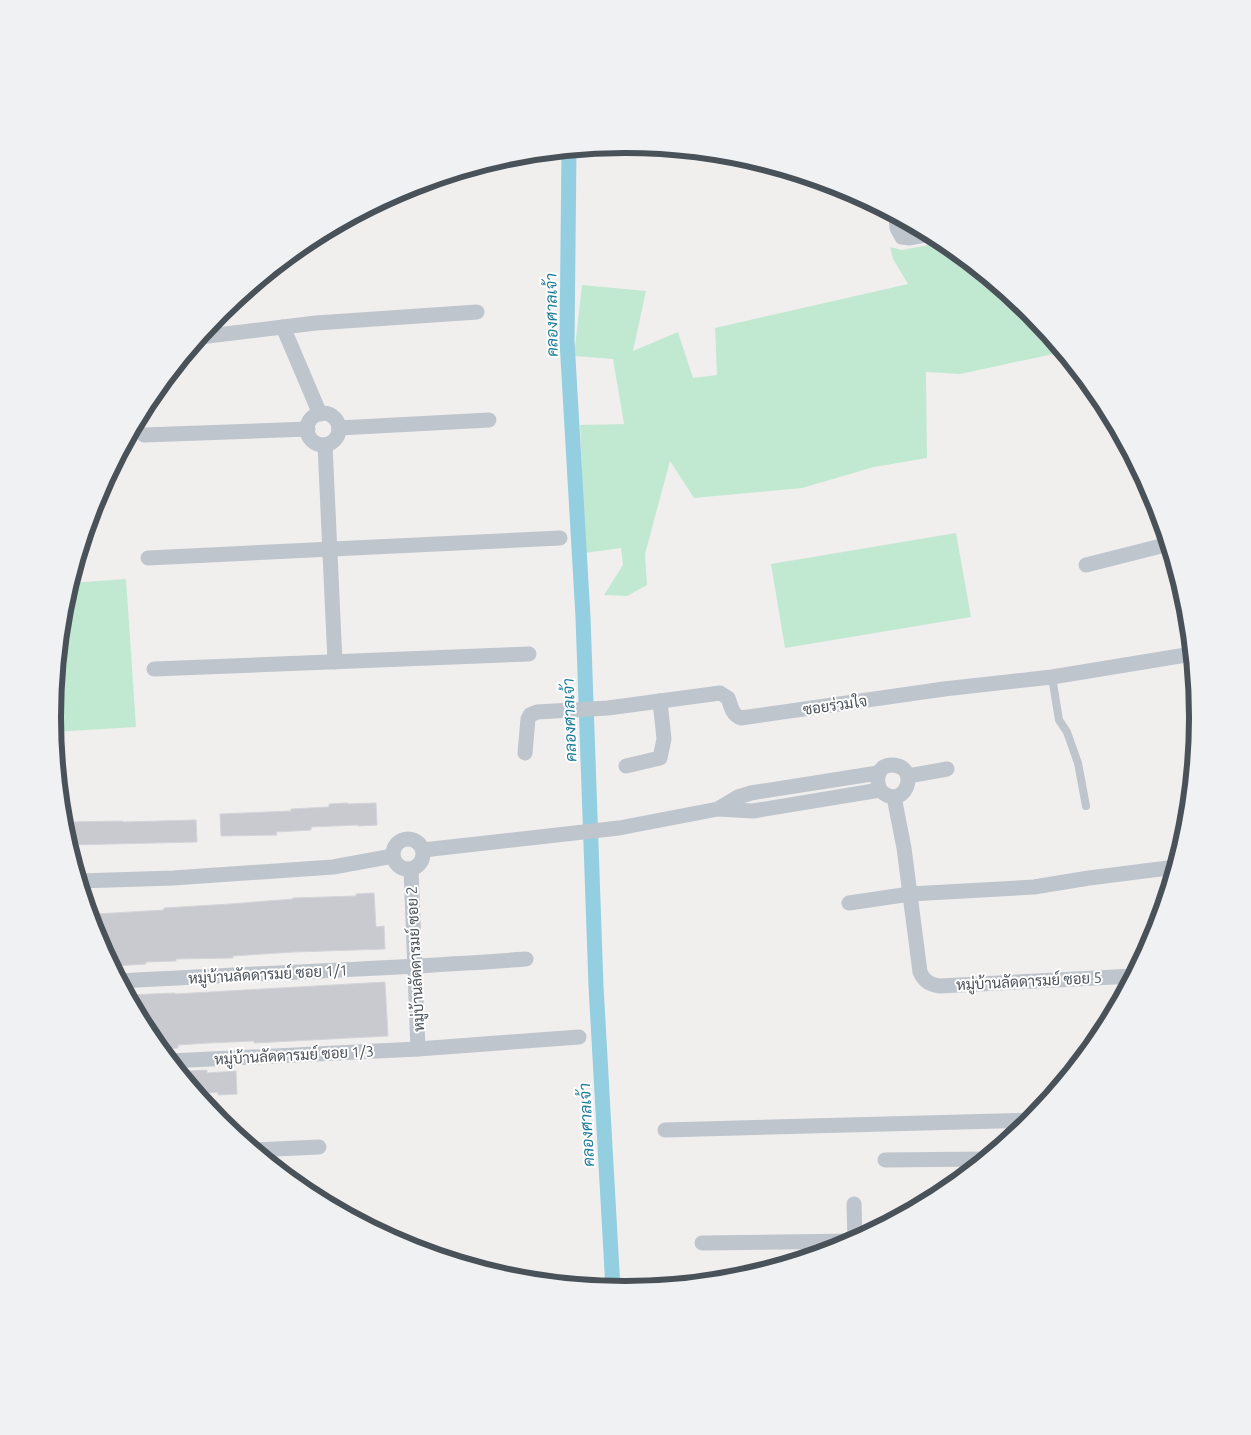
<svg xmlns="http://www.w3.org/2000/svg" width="1251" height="1435" viewBox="0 0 1251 1435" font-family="Ubuntu,Sarabun,sans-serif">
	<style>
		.green { fill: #c1e9d2 }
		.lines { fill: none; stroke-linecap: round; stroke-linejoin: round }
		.canal { stroke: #94cfe1; stroke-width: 15 }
		.building { fill: #c9cad0; stroke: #d3d4d9 }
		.service { stroke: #bec5cc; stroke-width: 8 }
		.minor { stroke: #bec5cc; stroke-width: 15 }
		.labels { text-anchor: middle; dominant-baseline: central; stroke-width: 4; stroke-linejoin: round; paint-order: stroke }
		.street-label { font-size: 15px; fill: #495159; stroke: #fff }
		.water-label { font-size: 16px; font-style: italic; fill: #1d7b98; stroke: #fff }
		.rim { fill: none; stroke: #495159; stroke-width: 6 }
	</style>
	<rect width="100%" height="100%" fill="#f1eeee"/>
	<!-- green -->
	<g class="green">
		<path d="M944,242L1031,313L1063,352L960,374L926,372L927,458L874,467L802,488L694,498L670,461L645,554L647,585L627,596L604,595L623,565L621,548L585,553L580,425L624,424L613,359L574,356L582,285L646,291L633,351L678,332L693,378L717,375L715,328L908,284L893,259L890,247L902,250Z"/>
		<path d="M956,533L971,617L785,648L771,564Z"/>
		<path d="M126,579L136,727L54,732L53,717L64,605L71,583Z"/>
	</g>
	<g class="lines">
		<!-- canal -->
		<path class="canal" d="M569,150L567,341L583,617L596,986L613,1289"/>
	</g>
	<!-- building -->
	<g class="building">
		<path d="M348,803V804L376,803L377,825L358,826V825L311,827V830L276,832L277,835L221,836L220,814L291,811V809L329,807V804Z"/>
		<path d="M196,820L197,842L69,845L68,822L123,821V822Z"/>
		<path d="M374,893L376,927L384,926L385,949L294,952L233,956V958L176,959V961L146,962V964L112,966L98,941L97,914L164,910V908L230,904L293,899V898L356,896V894Z"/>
		<path d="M385,982L388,1036L254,1043V1041L208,1043L178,1045V1048L160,1049L149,1036L127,995L175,993V994Z"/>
		<path d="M207,1070V1073L236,1071L237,1094L218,1095V1092L196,1094L189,1085V1071Z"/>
	</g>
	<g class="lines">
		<!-- service -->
		<path class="service" d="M1052,677L1059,720L1067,732L1078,763L1086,806"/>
		<!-- minor -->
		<g class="minor">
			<path d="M896,215L897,228L902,237L910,238L931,234"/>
			<path d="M283,327L320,414"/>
			<path d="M200,337L316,323L477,312"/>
			<circle cx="323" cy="429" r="16"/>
			<path d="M339,428L489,420"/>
			<path d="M144,435L308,429"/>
			<path d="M325,445L335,662"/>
			<path d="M148,558L560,538"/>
			<path d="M1086,565L1169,544"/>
			<path d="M154,669L529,654"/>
			<path d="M525,753L528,719L530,715L537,712L608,708L720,693L728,698C731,706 732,715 741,718L944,689L1052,677L1192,654"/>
			<path d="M626,766L660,758L664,739L660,701"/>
			<path d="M908,776L947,769"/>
			<path d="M894,797L904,848L920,972C924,981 929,984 939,986L1134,976"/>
			<path d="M718,809L753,811L880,790C904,814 922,767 893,765C878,764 875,779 880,790"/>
			<circle cx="408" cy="854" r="15"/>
			<path d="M423,850L619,828L718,809L738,797L751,793L878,773"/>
			<path d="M411,869L418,1049"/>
			<path d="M79,881L173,878L333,867L393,856"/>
			<path d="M849,903L910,894L1034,887L1089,878L1176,867"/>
			<path d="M120,981C255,973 391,969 526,959"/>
			<path d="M170,1061L418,1049L579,1037"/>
			<path d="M665,1130L1033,1120"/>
			<path d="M254,1150L319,1147"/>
			<path d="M885,1160L986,1159"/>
			<path d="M854,1204L855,1241"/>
			<path d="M702,1243L856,1241"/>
		</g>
	</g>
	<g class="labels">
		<!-- street labels -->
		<g class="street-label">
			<text transform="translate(835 705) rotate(-8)">ซอยร่วมใจ</text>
			<text transform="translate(415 959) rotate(-93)">หมู่บ้านลัดดารมย์ ซอย 2</text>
			<text transform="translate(268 974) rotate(-3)">หมู่บ้านลัดดารมย์ ซอย 1/1</text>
			<text transform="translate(1029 981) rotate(-3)">หมู่บ้านลัดดารมย์ ซอย 5</text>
			<text transform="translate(294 1055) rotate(-3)">หมู่บ้านลัดดารมย์ ซอย 1/3</text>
		</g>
		<!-- water labels -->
		<g class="water-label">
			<text transform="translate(551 315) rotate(-91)">คลองศาลเจ้า</text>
			<text transform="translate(569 720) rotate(-92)">คลองศาลเจ้า</text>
			<text transform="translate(586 1125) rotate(-93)">คลองศาลเจ้า</text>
		</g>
	</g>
	<!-- crop -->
	<path d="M0 0H1251V1435H0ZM61 717a564 564 0 1 1 1128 0a564 564 0 1 1-1128 0Z" fill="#f0f1f2" fill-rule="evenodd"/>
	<path class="rim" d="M61 717a564 564 0 1 1 1128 0a564 564 0 1 1-1128 0Z"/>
</svg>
